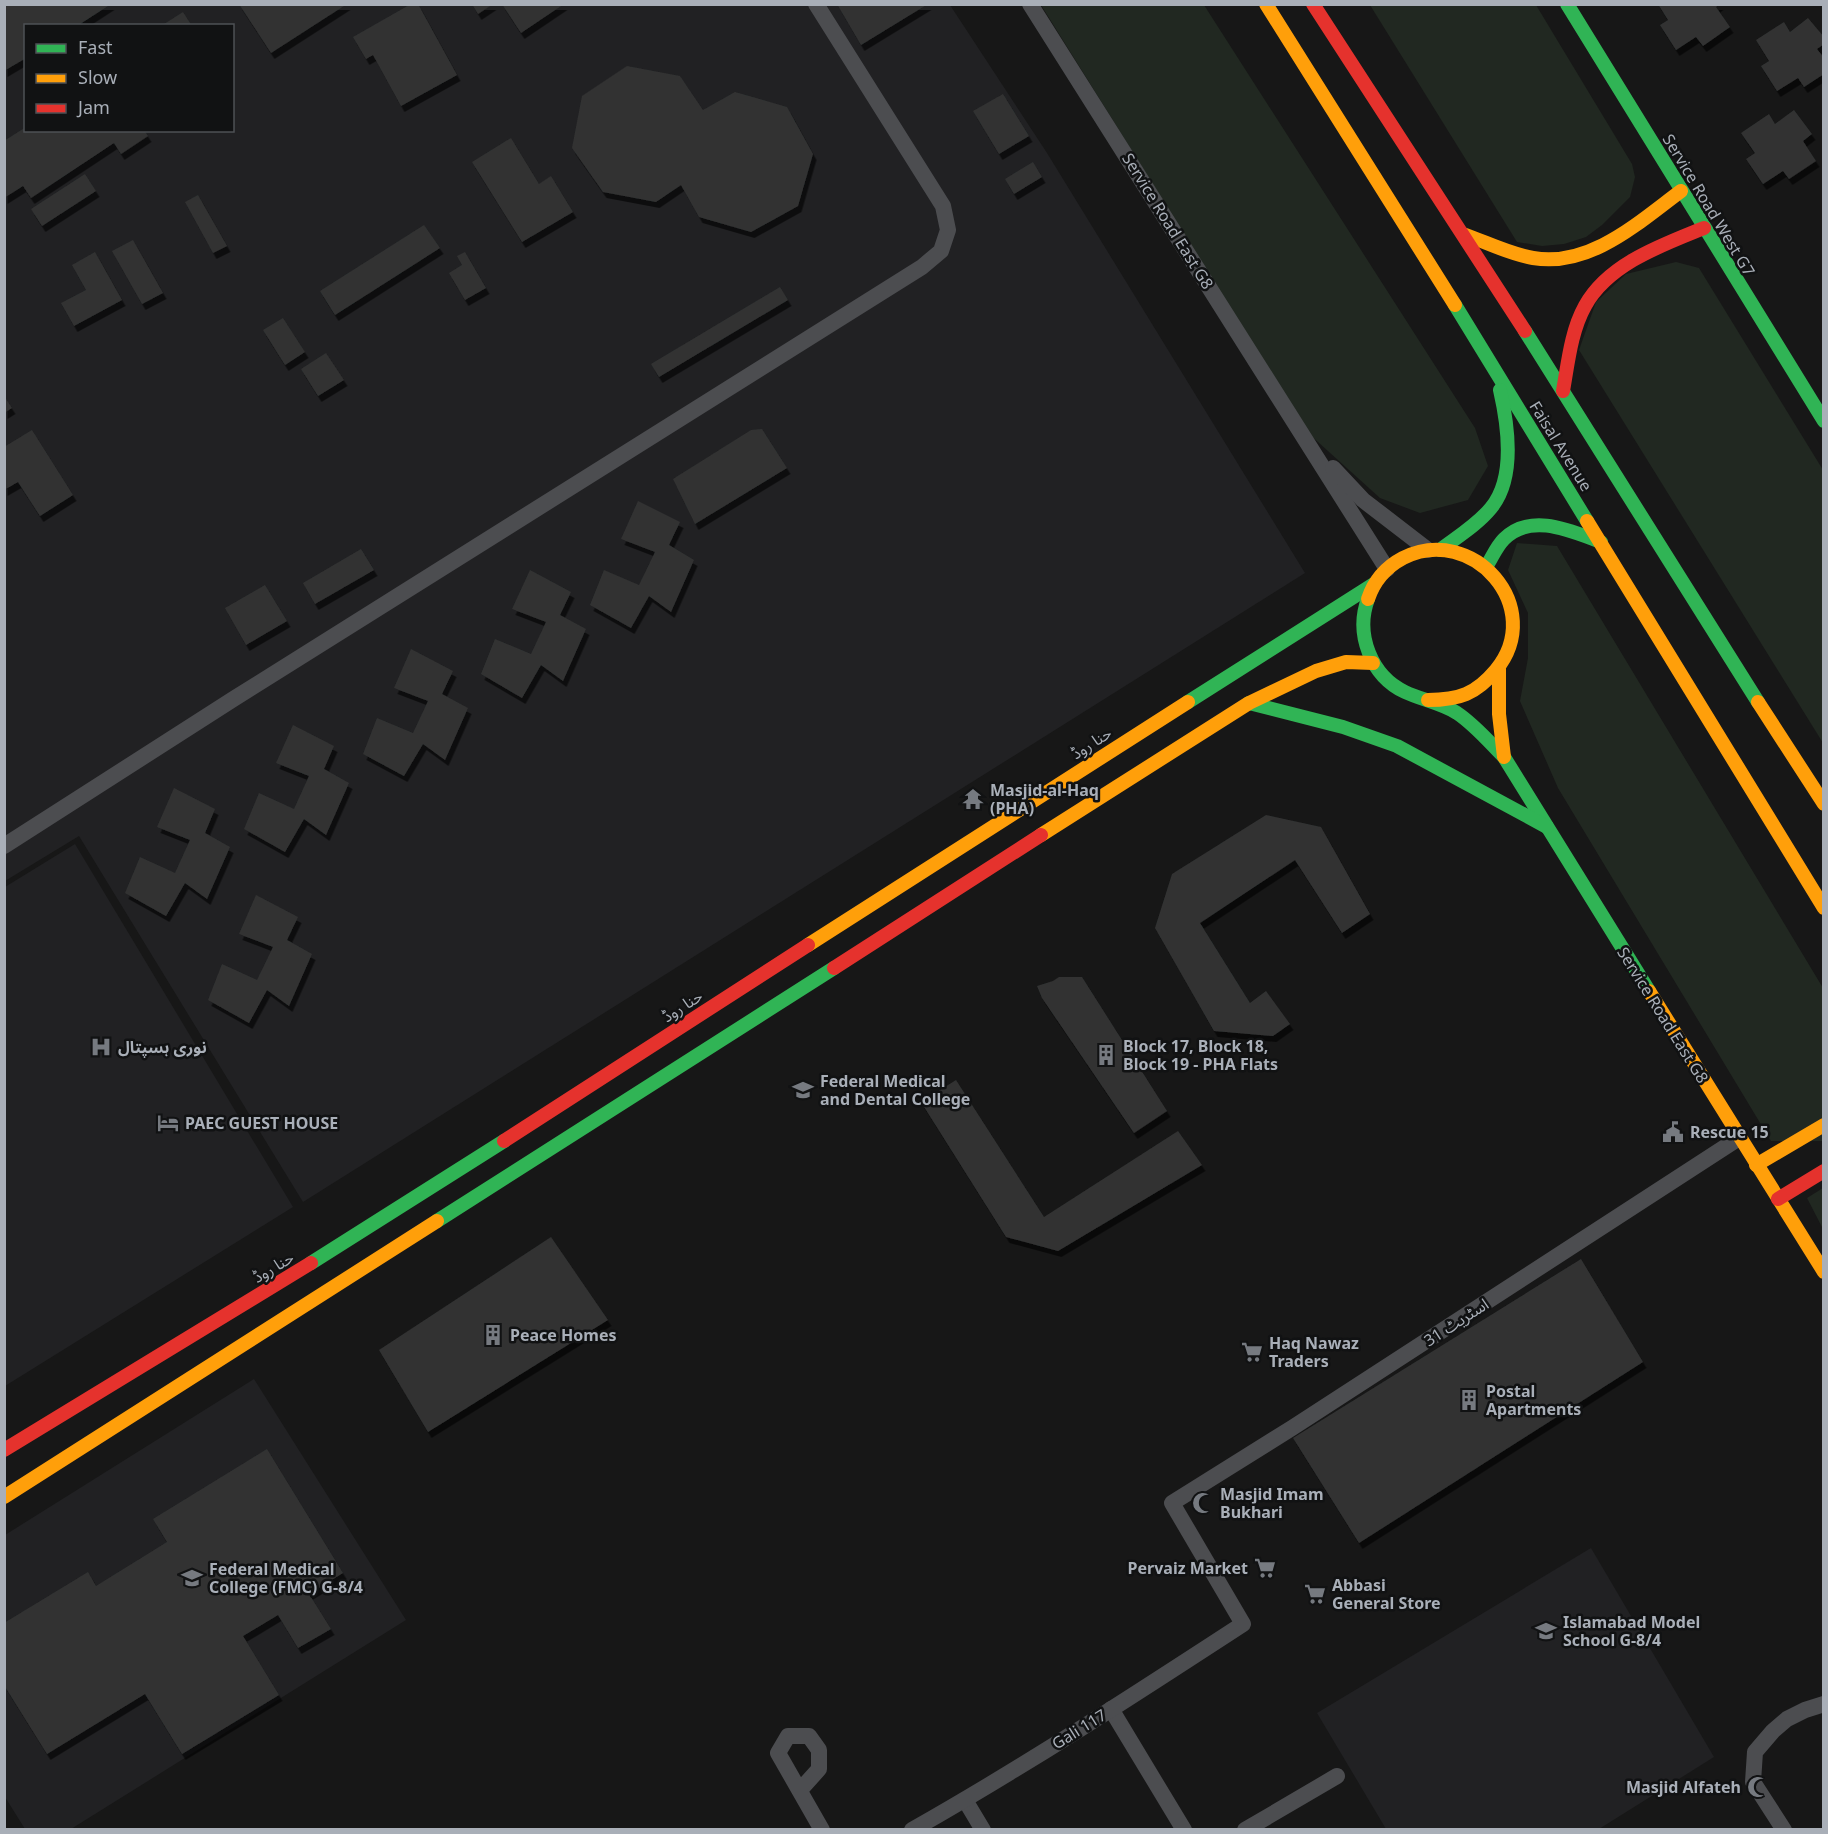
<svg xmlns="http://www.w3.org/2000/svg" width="1828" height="1834" viewBox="0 0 1828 1834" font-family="'Noto Sans','Noto Sans Arabic',sans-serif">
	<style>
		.built { fill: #212123; fill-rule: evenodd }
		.green { fill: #212821 }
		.building { fill: #313232; filter: url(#shadow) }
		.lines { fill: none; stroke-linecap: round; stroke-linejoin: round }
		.street { stroke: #4c4d50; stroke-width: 16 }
		.fast { stroke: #30b455; stroke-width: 14 }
		.slow { stroke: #ff9f0a; stroke-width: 14 }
		.jam { stroke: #e5322d; stroke-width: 14 }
		.labels { text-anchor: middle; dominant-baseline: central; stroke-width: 5; stroke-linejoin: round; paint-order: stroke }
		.street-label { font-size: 16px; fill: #a9afb8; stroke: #111213 }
		.poi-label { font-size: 16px; font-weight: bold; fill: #a9afb8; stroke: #111213; text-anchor: start }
	</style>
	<defs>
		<filter id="shadow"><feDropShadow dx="3.5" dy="6" stdDeviation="0" flood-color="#0009"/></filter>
	</defs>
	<rect width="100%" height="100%" fill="#171717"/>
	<!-- built -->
	<g class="built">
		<path d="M5,5H950L1047,153L1305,573L303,1202L79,836L5,881ZM26,26H232V130H26Z"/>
		<path d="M75,844L293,1207L5,1386V887Z"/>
		<path d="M254,1379L406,1620L71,1829H25L5,1797V1535Z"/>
		<path d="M1591,1548L1714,1757L1599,1829H1386L1317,1713Z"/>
	</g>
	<!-- green -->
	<g class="green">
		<path d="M1041,5H1204L1475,428L1488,466L1468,500L1420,513L1380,498L1308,433Z"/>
		<path d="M1370,5H1536L1632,164L1635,177L1630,197L1602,225L1586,237L1564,244L1542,246L1517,242Z"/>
		<path d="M1676,262L1699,268L1823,470V743L1579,350L1596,302L1626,274Z"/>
		<path d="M1517,543L1557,546L1823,988V1141H1771L1558,788L1520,701L1528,658V613L1508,570Z"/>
		<path d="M1823,1188V1229L1807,1198Z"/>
	</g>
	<!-- building -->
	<g class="building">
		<path d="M4,4H111L77,26H26V58L4,71Z"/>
		<path d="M239,4H347L271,53Z"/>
		<path d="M411,4H418L457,75L401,106L373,55L366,59L353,37Z"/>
		<path d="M472,4H493L478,14Z"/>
		<path d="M502,4H564L521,33Z"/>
		<path d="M837,4H928L861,45Z"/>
		<path d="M1658,4H1720L1716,7L1730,27L1703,46L1696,37L1676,50L1660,25L1668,20Z"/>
		<path d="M183,12L192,26H161Z"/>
		<path d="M1808,18L1824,37V44L1817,49L1824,58V74L1804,87L1798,78L1777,91L1761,66L1769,61L1756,40L1784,22L1790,32Z"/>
		<path d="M627,66L680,76L703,110L735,92L787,107L813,154L798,206L751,232L699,217L681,185L656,202L603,192L572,148L582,96Z"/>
		<path d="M1003,94L1029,136L999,154L973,111Z"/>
		<path d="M1794,110L1812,134L1803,141L1816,161L1789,179L1783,171L1763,184L1746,159L1755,153L1741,133L1769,114L1775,124Z"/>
		<path d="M26,127V130H144L148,136L121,154L114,143L31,198L23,186L4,198V141Z"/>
		<path d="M511,138L539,184L551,176L573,212L522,242L472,162Z"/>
		<path d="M1033,162L1042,177L1014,194L1005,179Z"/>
		<path d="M85,174L96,191L42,226L31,209Z"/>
		<path d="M198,195L227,246L213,253L185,202Z"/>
		<path d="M424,225L440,248L335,315L320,291Z"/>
		<path d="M133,240L163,293L142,304L112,251Z"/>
		<path d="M95,252L122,300L74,326L61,303L86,290L72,265Z"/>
		<path d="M465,252L486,288L465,300L449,273L462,265L457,256Z"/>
		<path d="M780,287L788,300L659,377L651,364Z"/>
		<path d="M283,318L305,352L285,365L263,330Z"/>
		<path d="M326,353L344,380L318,396L301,369Z"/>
		<path d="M4,396L12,408L4,413Z"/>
		<path d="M762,429L787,468L695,524L673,479L751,430Z"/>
		<path d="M32,430L73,495L40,516L18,482L4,490V447Z"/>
		<path d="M638,501L680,522L669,545L694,560L671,612L649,596L631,628L590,605L604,570L639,585L655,552L621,539Z"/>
		<path d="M361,549L374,570L315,604L303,583Z"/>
		<path d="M530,570L571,592L560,615L586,629L563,681L541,665L522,698L481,674L495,639L531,654L546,622L512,609Z"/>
		<path d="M265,585L287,621L246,645L225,608Z"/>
		<path d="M411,649L453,671L442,694L468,708L445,760L423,744L404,776L363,754L377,718L413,733L428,701L394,688Z"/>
		<path d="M293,725L334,746L324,769L349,783L326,835L304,819L285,852L244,829L259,793L294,809L309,776L276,763Z"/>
		<path d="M174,788L215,809L205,833L230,847L207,899L185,883L166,916L125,893L140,857L175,873L190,840L157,827Z"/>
		<path d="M1266,815L1321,827L1370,914L1342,933L1295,860L1200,923L1250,1003L1266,991L1290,1024L1273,1036L1214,1031L1155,928L1172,874Z"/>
		<path d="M256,895L298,917L287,940L312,954L289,1006L267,990L249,1023L208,1000L222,964L257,980L273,947L239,934Z"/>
		<path d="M1059,977H1082L1167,1111L1134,1133L1042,998L1037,986L1053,981Z"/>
		<path d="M956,1080L1044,1217L1178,1131L1202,1165L1058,1251L1006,1237L921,1102Z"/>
		<path d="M551,1237L608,1320L428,1432L379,1350Z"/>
		<path d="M1581,1259L1643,1362L1359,1543L1293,1438Z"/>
		<path d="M267,1449L343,1573L309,1594L331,1629L298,1648L278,1615L243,1636L279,1695L182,1754L145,1694L47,1754L4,1685V1623L88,1572L96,1586L167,1542L153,1519Z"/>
	</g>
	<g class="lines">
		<!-- street -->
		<g class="street">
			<path d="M1030,4L1387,569"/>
			<path d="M1333,468L1363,500L1428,550"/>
			<path d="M4,846L235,698L922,267L941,251L948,230L943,206L816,4"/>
			<path d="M1111,1709L1184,1830"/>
			<path d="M802,1788L819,1769V1750L809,1736H788L778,1753L822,1830"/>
			<path d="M965,1800L983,1830"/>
			<path d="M912,1830C1025,1766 1134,1695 1243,1624L1172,1503L1292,1428L1739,1138"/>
			<path d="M1245,1830L1337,1776"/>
			<path d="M1784,1830L1753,1782L1755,1752L1773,1731L1787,1719L1805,1710L1824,1704"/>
		</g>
		<!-- fast -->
		<g class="fast">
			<path d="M1567,4L1824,421"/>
			<path d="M1455,305L1587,521"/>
			<path d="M1525,331L1758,702"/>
			<path d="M1440,550C1457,537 1477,525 1491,508C1516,478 1508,425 1500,390"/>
			<path d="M1486,567C1492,558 1496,547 1504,539C1531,512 1571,531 1601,542"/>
			<path d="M1368,599C1355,634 1371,676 1405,692C1422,700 1441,703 1457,713C1475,725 1489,742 1504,757L1649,991"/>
			<path d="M1188,702L1374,584"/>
			<path d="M1249,703L1343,727L1397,746L1547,827"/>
			<path d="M437,1221L834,968"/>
			<path d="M311,1263L504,1141"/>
		</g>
		<!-- slow -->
		<g class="slow">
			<path d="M1266,4L1455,305"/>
			<path d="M1463,234C1486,242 1509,254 1533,258C1590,268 1639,222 1681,191"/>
			<path d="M1587,521L1824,908"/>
			<path d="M1368,599C1374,581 1386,567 1403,558C1473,523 1547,608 1496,670C1476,694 1459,700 1428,700"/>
			<path d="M1499,669V714L1504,757"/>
			<path d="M1758,702L1824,804"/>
			<path d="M1041,835L1249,703L1316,671L1346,662L1373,663"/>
			<path d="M808,945L1188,702"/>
			<path d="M1649,991L1824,1272"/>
			<path d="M1756,1165L1824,1125"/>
			<path d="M4,1497L437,1221"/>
		</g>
		<!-- jam -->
		<g class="jam">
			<path d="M1313,4L1525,331"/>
			<path d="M1563,391C1568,363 1571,331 1585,306C1608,264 1662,245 1704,228"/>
			<path d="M834,968L1041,835"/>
			<path d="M504,1141L808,945"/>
			<path d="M1778,1199L1824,1171"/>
			<path d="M4,1450L311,1263"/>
		</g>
	</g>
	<!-- icons -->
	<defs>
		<symbol id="temple-bare" viewBox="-9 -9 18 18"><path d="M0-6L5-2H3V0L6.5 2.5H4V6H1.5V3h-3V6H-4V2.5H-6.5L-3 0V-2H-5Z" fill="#767a80" stroke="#111213" stroke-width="2.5" paint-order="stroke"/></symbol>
		<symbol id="hospital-bare" viewBox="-9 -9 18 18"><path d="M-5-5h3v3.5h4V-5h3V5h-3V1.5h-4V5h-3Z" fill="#767a80" stroke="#111213" stroke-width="2.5" paint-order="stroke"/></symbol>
		<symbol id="building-bare" viewBox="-9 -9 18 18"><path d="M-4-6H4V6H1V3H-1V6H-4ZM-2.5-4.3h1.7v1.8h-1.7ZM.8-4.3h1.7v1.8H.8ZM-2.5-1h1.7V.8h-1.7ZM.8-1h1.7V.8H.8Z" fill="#767a80" stroke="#111213" stroke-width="2.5" paint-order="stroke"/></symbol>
		<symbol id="university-bare" viewBox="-9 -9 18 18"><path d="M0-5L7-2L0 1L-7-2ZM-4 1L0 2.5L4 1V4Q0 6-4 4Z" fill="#767a80" stroke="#111213" stroke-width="2.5" paint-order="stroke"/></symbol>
		<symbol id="hotel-bare" viewBox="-9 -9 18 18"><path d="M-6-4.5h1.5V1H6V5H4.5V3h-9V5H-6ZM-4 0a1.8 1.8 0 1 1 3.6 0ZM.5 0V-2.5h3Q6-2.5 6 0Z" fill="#767a80" stroke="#111213" stroke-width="2.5" paint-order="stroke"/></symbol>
		<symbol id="civic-bare" viewBox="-9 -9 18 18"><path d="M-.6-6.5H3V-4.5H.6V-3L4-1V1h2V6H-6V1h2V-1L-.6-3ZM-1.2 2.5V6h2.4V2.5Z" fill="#767a80" stroke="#111213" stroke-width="2.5" paint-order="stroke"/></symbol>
		<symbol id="supermarket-bare" viewBox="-9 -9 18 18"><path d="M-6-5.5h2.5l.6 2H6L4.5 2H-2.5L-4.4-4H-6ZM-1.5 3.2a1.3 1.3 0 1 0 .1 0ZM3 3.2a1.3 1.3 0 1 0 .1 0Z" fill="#767a80" stroke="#111213" stroke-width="2.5" paint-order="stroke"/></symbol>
		<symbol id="mosque-bare" viewBox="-9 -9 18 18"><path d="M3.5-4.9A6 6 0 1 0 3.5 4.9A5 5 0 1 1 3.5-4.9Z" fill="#767a80" stroke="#111213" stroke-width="2.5" paint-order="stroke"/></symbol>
		<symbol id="school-bare" viewBox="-9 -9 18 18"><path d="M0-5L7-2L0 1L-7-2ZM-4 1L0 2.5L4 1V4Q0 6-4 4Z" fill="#767a80" stroke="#111213" stroke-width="2.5" paint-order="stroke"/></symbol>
	</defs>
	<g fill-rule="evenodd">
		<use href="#temple-bare" x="958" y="784" width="30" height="30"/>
		<use href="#hospital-bare" x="86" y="1032" width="30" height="30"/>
		<use href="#building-bare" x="1091" y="1040" width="30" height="30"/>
		<use href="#university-bare" x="788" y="1075" width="30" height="30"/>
		<use href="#hotel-bare" x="153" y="1108" width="30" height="30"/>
		<use href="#civic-bare" x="1658" y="1117" width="30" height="30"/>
		<use href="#building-bare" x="478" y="1320" width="30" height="30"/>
		<use href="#supermarket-bare" x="1237" y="1337" width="30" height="30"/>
		<use href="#building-bare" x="1454" y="1385" width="30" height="30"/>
		<use href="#mosque-bare" x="1188" y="1488" width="30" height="30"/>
		<use href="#supermarket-bare" x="1250" y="1553" width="30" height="30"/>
		<use href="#university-bare" x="177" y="1563" width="30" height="30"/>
		<use href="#supermarket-bare" x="1300" y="1579" width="30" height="30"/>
		<use href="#school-bare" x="1531" y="1616" width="30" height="30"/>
		<use href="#mosque-bare" x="1743" y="1772" width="30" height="30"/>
	</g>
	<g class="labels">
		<!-- street labels -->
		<g class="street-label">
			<text transform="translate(1709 205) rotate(59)">Service Road West G7</text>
			<text transform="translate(1168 221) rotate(58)">Service Road East G8</text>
			<text transform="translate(1561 446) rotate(58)">Faisal Avenue</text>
			<text transform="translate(1091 743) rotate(-33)">حنا روڈ</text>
			<text transform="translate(682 1006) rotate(-33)">حنا روڈ</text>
			<text transform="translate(1663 1015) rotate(58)">Service Road East G8</text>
			<text transform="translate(273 1267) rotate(-31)">حنا روڈ</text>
			<text transform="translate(1456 1322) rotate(-33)">اسٹریٹ 31</text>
			<text transform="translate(1079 1729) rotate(-32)">Gali 117</text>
		</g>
		<!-- poi labels -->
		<g class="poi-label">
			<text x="990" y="790">Masjid-al-Haq<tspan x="990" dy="18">(PHA)</tspan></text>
			<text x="1123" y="1046">Block 17, Block 18,<tspan x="1123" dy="18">Block 19 - PHA Flats</tspan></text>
			<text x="118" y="1047">نوری ہسپتال</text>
			<text x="820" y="1081">Federal Medical<tspan x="820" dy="18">and Dental College</tspan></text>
			<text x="185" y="1123">PAEC GUEST HOUSE</text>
			<text x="1690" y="1132">Rescue 15</text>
			<text x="510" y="1335">Peace Homes</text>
			<text x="1269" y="1343">Haq Nawaz<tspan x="1269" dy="18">Traders</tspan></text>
			<text x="1486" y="1391">Postal<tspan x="1486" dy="18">Apartments</tspan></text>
			<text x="1220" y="1494">Masjid Imam<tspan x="1220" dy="18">Bukhari</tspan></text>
			<text x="1248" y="1568" text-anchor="end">Pervaiz Market</text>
			<text x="209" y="1569">Federal Medical<tspan x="209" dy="18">College (FMC) G-8/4</tspan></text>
			<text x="1332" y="1585">Abbasi<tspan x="1332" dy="18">General Store</tspan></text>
			<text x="1563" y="1622">Islamabad Model<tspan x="1563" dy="18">School G-8/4</tspan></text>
			<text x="1741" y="1787" text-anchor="end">Masjid Alfateh</text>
		</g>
	</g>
	<!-- border -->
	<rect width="1828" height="1834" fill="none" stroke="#a9afb8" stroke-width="12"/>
	<!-- legend -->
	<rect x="24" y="24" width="210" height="108" fill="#111213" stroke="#4e5155" stroke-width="1.5"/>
	<rect x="36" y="44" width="30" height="9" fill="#30b455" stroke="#4e5155" stroke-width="1.5"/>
	<text x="78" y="54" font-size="18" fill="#a9afb8">Fast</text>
	<rect x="36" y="74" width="30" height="9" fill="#ff9f0a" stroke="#4e5155" stroke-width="1.5"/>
	<text x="78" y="84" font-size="18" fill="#a9afb8">Slow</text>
	<rect x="36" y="104" width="30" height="9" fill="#e5322d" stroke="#4e5155" stroke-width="1.5"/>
	<text x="78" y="114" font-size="18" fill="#a9afb8">Jam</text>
</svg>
